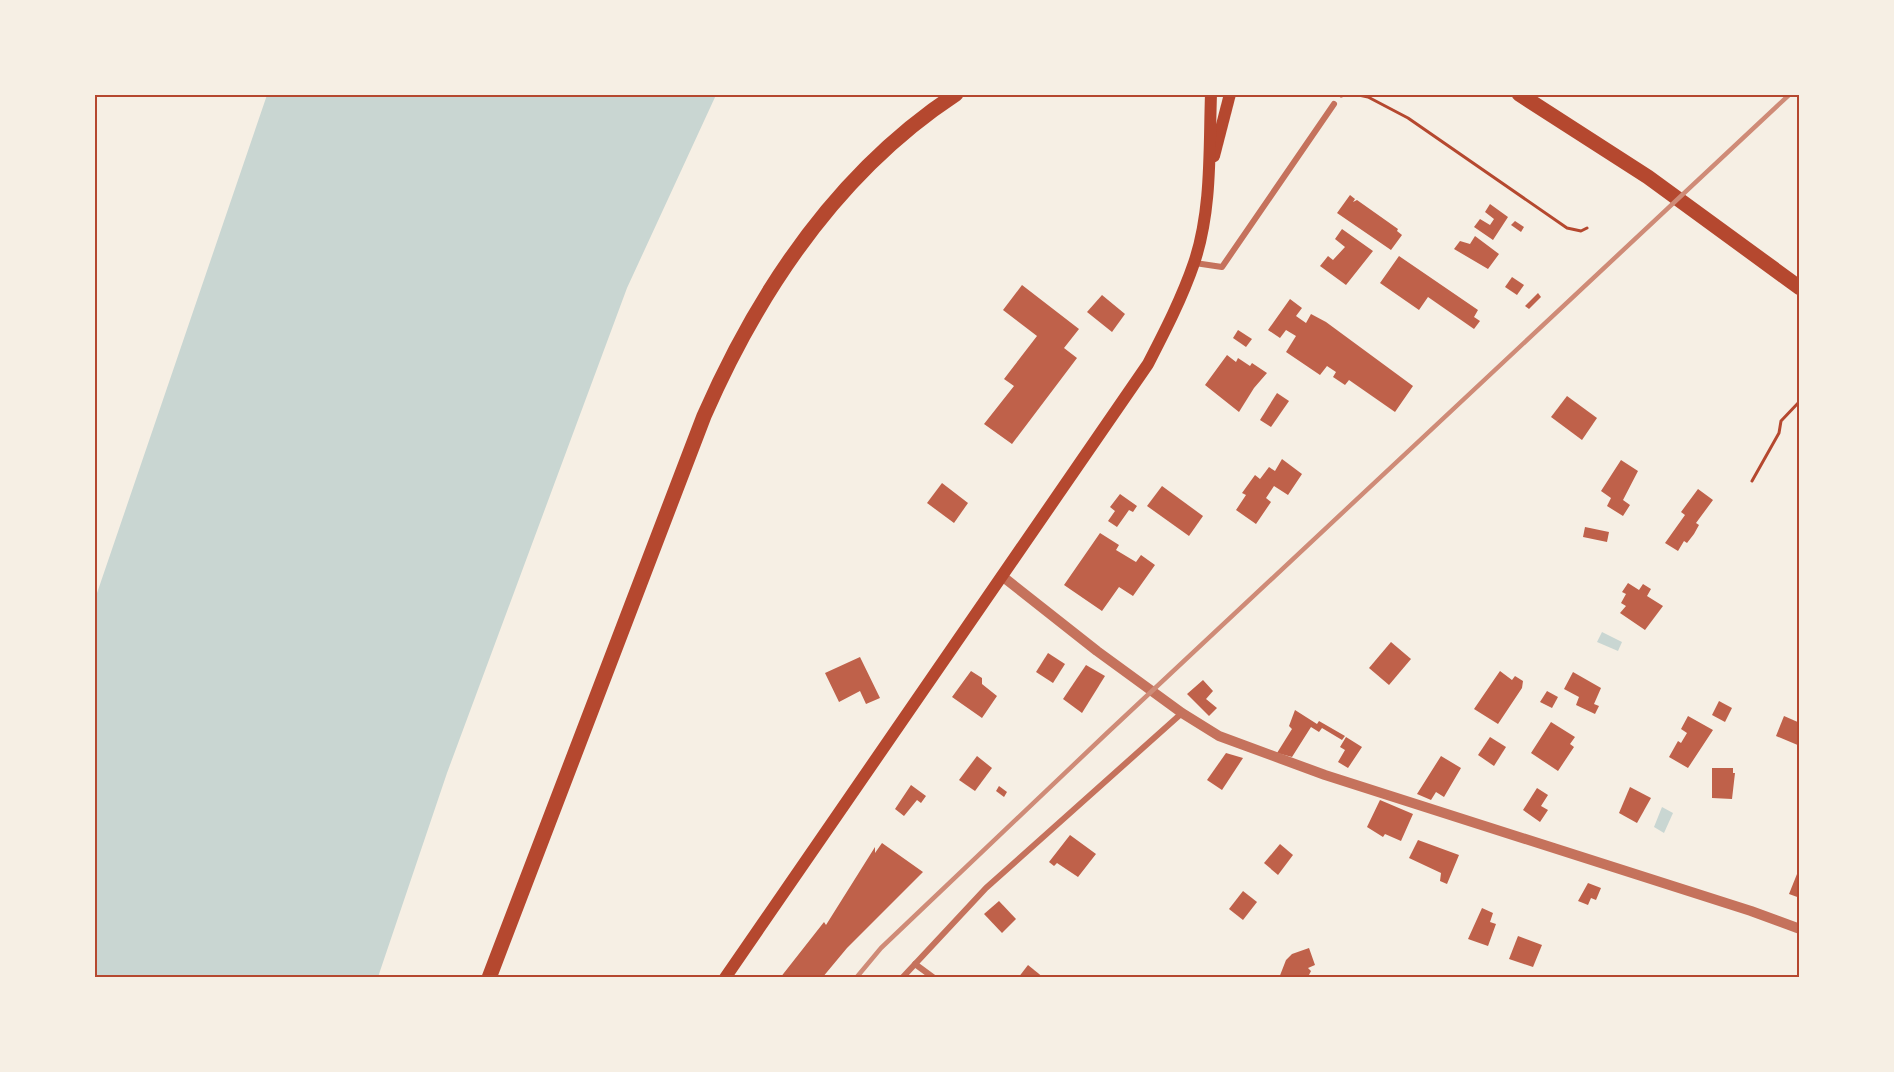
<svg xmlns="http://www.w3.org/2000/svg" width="1894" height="1072" viewBox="0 0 1894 1072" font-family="'DM Sans',sans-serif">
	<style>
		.water { fill: #c9d6d2 }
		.building { fill: #bf614a }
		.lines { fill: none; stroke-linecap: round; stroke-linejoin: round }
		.path { stroke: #b5482f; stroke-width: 3 }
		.minor { stroke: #c5725c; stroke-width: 6 }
		.tertiary { stroke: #c5725c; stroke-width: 10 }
		.secondary { stroke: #b5482f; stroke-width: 12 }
		.primary { stroke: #b5482f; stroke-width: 15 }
		.rail { stroke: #cf8b77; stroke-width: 4.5 }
		.neatline { fill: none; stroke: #b5482f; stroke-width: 2 }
	</style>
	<rect width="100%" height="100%" fill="#f6efe4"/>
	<!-- water -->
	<g class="water">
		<path d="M267,95H716L627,288L447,773L378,977H95V599Z"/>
		<path d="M1602,632L1622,642L1618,651L1597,642Z"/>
		<path d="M1662,807L1673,813L1664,833L1654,827Z"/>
	</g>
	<!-- building -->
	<g class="building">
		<path d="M1350,195L1355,199L1353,202L1357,200L1398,229L1397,231L1402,235L1391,250L1337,213Z"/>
		<path d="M1490,204L1508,217L1493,240L1474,227L1480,219L1490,225L1494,219L1485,212Z"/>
		<path d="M1515,221L1524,227L1521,232L1511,225Z"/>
		<path d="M1342,229L1373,251L1346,285L1320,266L1328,256L1333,260L1345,247L1335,239Z"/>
		<path d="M1475,236L1499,254L1488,269L1454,249L1460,241L1470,244Z"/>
		<path d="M1399,256L1478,310L1474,317L1480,321L1474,329L1428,297L1419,310L1380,283Z"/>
		<path d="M1512,277L1524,285L1517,295L1505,287Z"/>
		<path d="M1022,285L1079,329L1064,348L1077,358L1012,444L984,424L1014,386L1004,379L1037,336L1003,310Z"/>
		<path d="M1538,293L1541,297L1529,309L1525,306Z"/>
		<path d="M1102,295L1125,314L1112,332L1087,312Z"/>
		<path d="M1290,299L1302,308L1296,316L1306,323L1311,314L1326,322L1413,386L1395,412L1349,380L1345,385L1333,377L1336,372L1327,366L1320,375L1286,352L1296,336L1286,330L1280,338L1268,330Z"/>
		<path d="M1238,330L1252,339L1246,347L1233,338Z"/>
		<path d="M1227,355L1236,362L1238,358L1250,366L1252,363L1267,373L1254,388L1239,412L1205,385Z"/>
		<path d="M1277,393L1289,401L1271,427L1260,420Z"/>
		<path d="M1567,396L1597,418L1582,440L1551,417Z"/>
		<path d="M1282,459L1302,474L1288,495L1274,486L1266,498L1271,502L1256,524L1236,510L1246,495L1242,493L1255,475L1260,479L1269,467L1275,471Z"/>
		<path d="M1621,460L1638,471L1623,500L1630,505L1623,516L1607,506L1611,498L1601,491Z"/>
		<path d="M942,483L968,503L954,523L927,503Z"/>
		<path d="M1162,486L1203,516L1189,536L1147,506Z"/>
		<path d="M1698,489L1713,500L1696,523L1699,525L1694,534L1687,543L1684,541L1678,551L1665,543L1685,515L1681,512Z"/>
		<path d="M1120,494L1137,506L1133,512L1129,510L1117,527L1108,521L1115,511L1110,507Z"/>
		<path d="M1585,527L1609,532L1607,542L1583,537Z"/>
		<path d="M1100,533L1119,545L1116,550L1136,562L1141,555L1155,565L1133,596L1119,587L1102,611L1064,585Z"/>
		<path d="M1628,583L1639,590L1643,584L1651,589L1647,596L1663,606L1645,630L1620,613L1626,606L1621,603L1626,594L1622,592Z"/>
		<path d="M1391,642L1411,659L1389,685L1369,668Z"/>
		<path d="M1048,653L1065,664L1053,683L1036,672Z"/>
		<path d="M860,657L880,698L866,704L860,691L839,702L825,673Z"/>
		<path d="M1086,665L1105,676L1082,713L1063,699Z"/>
		<path d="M971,671L982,678V684L997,696L982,718L952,697Z"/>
		<path d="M1500,671L1512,680L1515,676L1523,681L1522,688L1498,724L1474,709Z"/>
		<path d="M1573,672L1601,688L1594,704L1599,706L1595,714L1576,705L1579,697L1564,689Z"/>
		<path d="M1203,680L1213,691L1206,699L1217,708L1209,716L1187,694Z"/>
		<path d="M1547,691L1558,697L1552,708L1540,702Z"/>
		<path d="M1719,701L1732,708L1725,722L1712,715Z"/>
		<path d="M1295,710L1317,724L1319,721L1345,736L1342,740L1322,728L1319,732L1311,727L1292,757L1277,753L1292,729L1289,726Z"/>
		<path d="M1688,716L1713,730L1688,768L1669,757L1678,741L1681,743L1687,733L1681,729Z"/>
		<path d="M1784,716L1800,723V746L1776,736Z"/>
		<path d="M1551,722L1575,737L1570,744L1574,747L1558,771L1531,753Z"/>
		<path d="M1346,737L1362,747L1348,768L1338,762L1345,750L1340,747Z"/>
		<path d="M1490,737L1506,747L1494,766L1478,755Z"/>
		<path d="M1226,753L1243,758L1222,790L1207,780Z"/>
		<path d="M977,756L992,768L975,791L959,780Z"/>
		<path d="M1441,756L1461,768L1444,797L1436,792L1431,800L1417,794Z"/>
		<path d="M1712,768H1733V773H1735L1732,799L1712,798Z"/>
		<path d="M911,785L926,796L921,803L917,800L904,816L895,809Z"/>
		<path d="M999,786L1007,792L1004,797L996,791Z"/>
		<path d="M1630,787L1651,798L1637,823L1619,813Z"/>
		<path d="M1537,788L1548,795L1541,806L1548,810L1540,822L1523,810Z"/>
		<path d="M1380,800L1413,814L1401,841L1385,834L1383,837L1367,827Z"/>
		<path d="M1070,835L1096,854L1078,877L1057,863L1054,866L1049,862Z"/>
		<path d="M1418,840L1459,855L1447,884L1440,881L1441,873L1409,858Z"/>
		<path d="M882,843L923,872L847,948L822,978H780L824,922L826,925L875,847V853Z"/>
		<path d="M1280,844L1293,855L1278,875L1264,863Z"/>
		<path d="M1799,869H1800V898L1789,894Z"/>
		<path d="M1588,883L1601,888L1596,900L1591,898L1588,905L1578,901Z"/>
		<path d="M1243,891L1257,902L1243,920L1229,909Z"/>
		<path d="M999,901L1016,919L1002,933L984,914Z"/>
		<path d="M1482,908L1493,913L1490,922L1496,924L1488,946L1468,939Z"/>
		<path d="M1518,936L1542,945L1533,967L1509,959Z"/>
		<path d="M1309,948L1315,965L1308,968L1311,971L1309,975L1279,978L1286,960L1292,954Z"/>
		<path d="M1028,965L1044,978H1018Z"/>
	</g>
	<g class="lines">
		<!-- path -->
		<g class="path">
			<path d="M1354,94L1368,97L1408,118L1567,228L1581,231L1587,228"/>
			<path d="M1341,96L1348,94"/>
			<path d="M1752,481L1779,433L1781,421L1800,401"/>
		</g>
		<!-- minor -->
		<g class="minor">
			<path d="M1195,263L1222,267L1334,104"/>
			<path d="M915,964L934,978"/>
			<path d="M902,978L986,888L1182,713"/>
		</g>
		<!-- tertiary -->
		<path class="tertiary" d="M1002,576L1097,651L1182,713L1219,736L1325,775L1751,911L1800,929"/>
		<!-- secondary -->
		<g class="secondary">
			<path d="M1214,156L1230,94"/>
			<path d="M725,978L1148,364C1165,331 1182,298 1194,263C1212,210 1209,150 1211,94"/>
		</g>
		<!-- primary -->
		<g class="primary">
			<path d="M1519,94L1648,177L1800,288"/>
			<path d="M489,978L704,416C759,290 839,171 956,94"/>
		</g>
		<!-- rail -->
		<path class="rail" d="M856,978L881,948L1106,734L1790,94"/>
	</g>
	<!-- border -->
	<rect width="1894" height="1072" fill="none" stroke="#f6efe4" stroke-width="192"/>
	<rect x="96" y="96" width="1702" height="880" class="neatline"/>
</svg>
